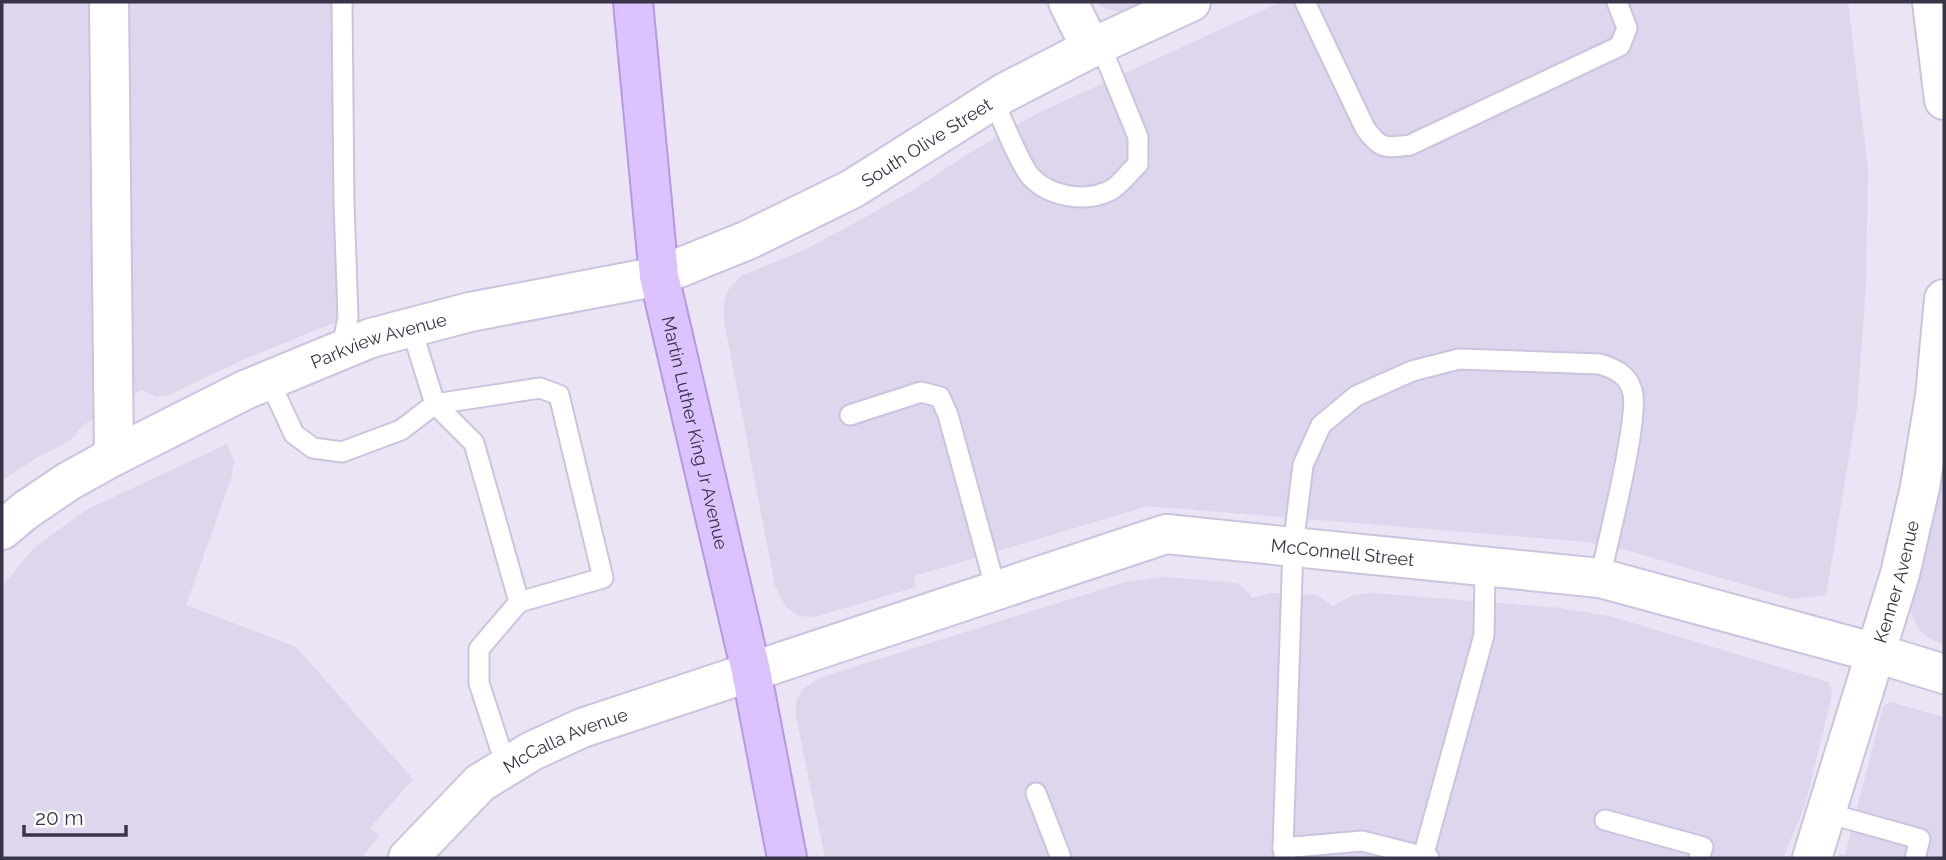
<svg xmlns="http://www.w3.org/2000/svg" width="1946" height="860" viewBox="0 0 1946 860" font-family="Raleway,sans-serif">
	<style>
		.residential { fill: #ddd6ec }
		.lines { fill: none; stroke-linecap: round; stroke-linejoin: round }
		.service-casing { stroke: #ccc3de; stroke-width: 23 }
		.minor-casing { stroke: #ccc3de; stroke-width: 42 }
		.secondary-casing { stroke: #b698e5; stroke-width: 42 }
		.service { stroke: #fff; stroke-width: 19 }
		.minor { stroke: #fff; stroke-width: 38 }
		.secondary { stroke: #dcc3ff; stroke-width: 38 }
		.labels { text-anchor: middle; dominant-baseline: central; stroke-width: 5; stroke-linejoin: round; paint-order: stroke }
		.street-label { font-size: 18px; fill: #393447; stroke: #fff }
	</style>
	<rect width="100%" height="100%" fill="#eae4f4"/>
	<!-- residential -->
	<g class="residential">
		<path d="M2,2H342L348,317L242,360L169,395L156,397L141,390L82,426L74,437L61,446L38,457L2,480Z"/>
		<path d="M1098,2H1160L1132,15L1103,8Z"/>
		<path d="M1281,2H1848L1868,169L1866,286L1857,408L1826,595L1793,599L1626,550L1587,542L1148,506L914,576L916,587L814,617L799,616L786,607L775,586L724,321V300L729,289L741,276L806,249L853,224L915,189L966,155L1038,113Z"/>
		<path d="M1944,367V645L1927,637L1918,628L1909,608Z"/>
		<path d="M227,444L234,461L231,479L186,605L296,647L413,779L370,828L379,836L362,858H2V586L34,548L86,510Z"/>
		<path d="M1164,577L1228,582L1239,584L1250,594L1251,598L1272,593L1317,595L1333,606L1353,595L1373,593L1561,608L1613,617L1829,682L1832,692L1830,704L1804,808L1783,858H825L796,717V702L802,690L819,678L1058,603L1125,582Z"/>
		<path d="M1890,702L1944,717V858H1838L1839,854L1845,855L1883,707Z"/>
	</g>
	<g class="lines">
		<defs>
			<g id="service">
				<path d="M1305,2L1365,128C1380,150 1386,148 1410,145L1620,46L1627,28L1617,2"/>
				<path d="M993,99C1001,117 1020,165 1031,177C1050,197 1086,203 1111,190C1121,184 1130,171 1138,164V137L1100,44"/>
				<path d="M411,327L435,404L474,443L519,602L479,649V683L506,766"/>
				<path d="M341,352L348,317L344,203L342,2"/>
				<path d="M269,380L294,434L313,448L342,452L401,430L435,404L540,388L559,395L603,578L519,602"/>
				<path d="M850,415L921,392L940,397L948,415L996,590"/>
				<path d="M1036,793L1061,858"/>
				<path d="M1827,813L1920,839L1915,858"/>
				<path d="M1605,820L1703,847L1699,858"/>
				<path d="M1283,848L1362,841L1429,858"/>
				<path d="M1423,857L1484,635L1485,567"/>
				<path d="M1285,858L1283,848L1293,547L1303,465L1321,425L1356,396L1412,371L1459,359L1600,364C1615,369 1627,374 1632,390C1641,414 1607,545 1600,578"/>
			</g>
			<g id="minor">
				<path d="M109,2L114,456"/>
				<path d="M1068,2L1091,48"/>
				<path d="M1932,2L1944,100"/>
				<path id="s1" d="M2,530L26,510L69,481L114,456L245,390L371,338L470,312L659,276L748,240L852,189L1004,93L1091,48L1191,2"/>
				<path id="s2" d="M408,858L480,783L532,751L582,728L1166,534L1600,578L1876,653L1944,674"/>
				<path id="s3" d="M1812,858L1900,574L1920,487L1935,396L1944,299"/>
			</g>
			<g id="secondary">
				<path id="s4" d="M633,2L659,276L751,671L787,858"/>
			</g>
		</defs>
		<!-- service casing -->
		<use href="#service" class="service-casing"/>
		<!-- minor casing -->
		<use href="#minor" class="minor-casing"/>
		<!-- secondary casing -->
		<use href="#secondary" class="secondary-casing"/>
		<!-- service -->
		<use href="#service" class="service"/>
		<!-- minor -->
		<use href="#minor" class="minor"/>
		<!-- secondary -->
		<use href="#secondary" class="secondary"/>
	</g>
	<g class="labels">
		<!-- street labels -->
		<g class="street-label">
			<text stroke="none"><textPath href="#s1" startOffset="1012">South Olive Street</textPath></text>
			<text stroke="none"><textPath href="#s1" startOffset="424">Parkview Avenue</textPath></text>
			<text stroke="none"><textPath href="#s4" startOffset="436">Martin Luther King Jr Avenue</textPath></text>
			<text stroke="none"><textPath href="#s2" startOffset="1013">McConnell Street</textPath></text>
			<text stroke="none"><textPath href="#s3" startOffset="289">Kenner Avenue</textPath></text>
			<text stroke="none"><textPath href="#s2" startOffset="200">McCalla Avenue</textPath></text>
		</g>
	</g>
	<!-- border -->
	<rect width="1946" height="860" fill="none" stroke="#393447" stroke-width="7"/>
	<!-- scale -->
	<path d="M24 825v10h102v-10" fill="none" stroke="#393447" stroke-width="3.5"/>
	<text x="35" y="825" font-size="21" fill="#393447" stroke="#ffffff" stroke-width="5" paint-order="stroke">20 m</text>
</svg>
